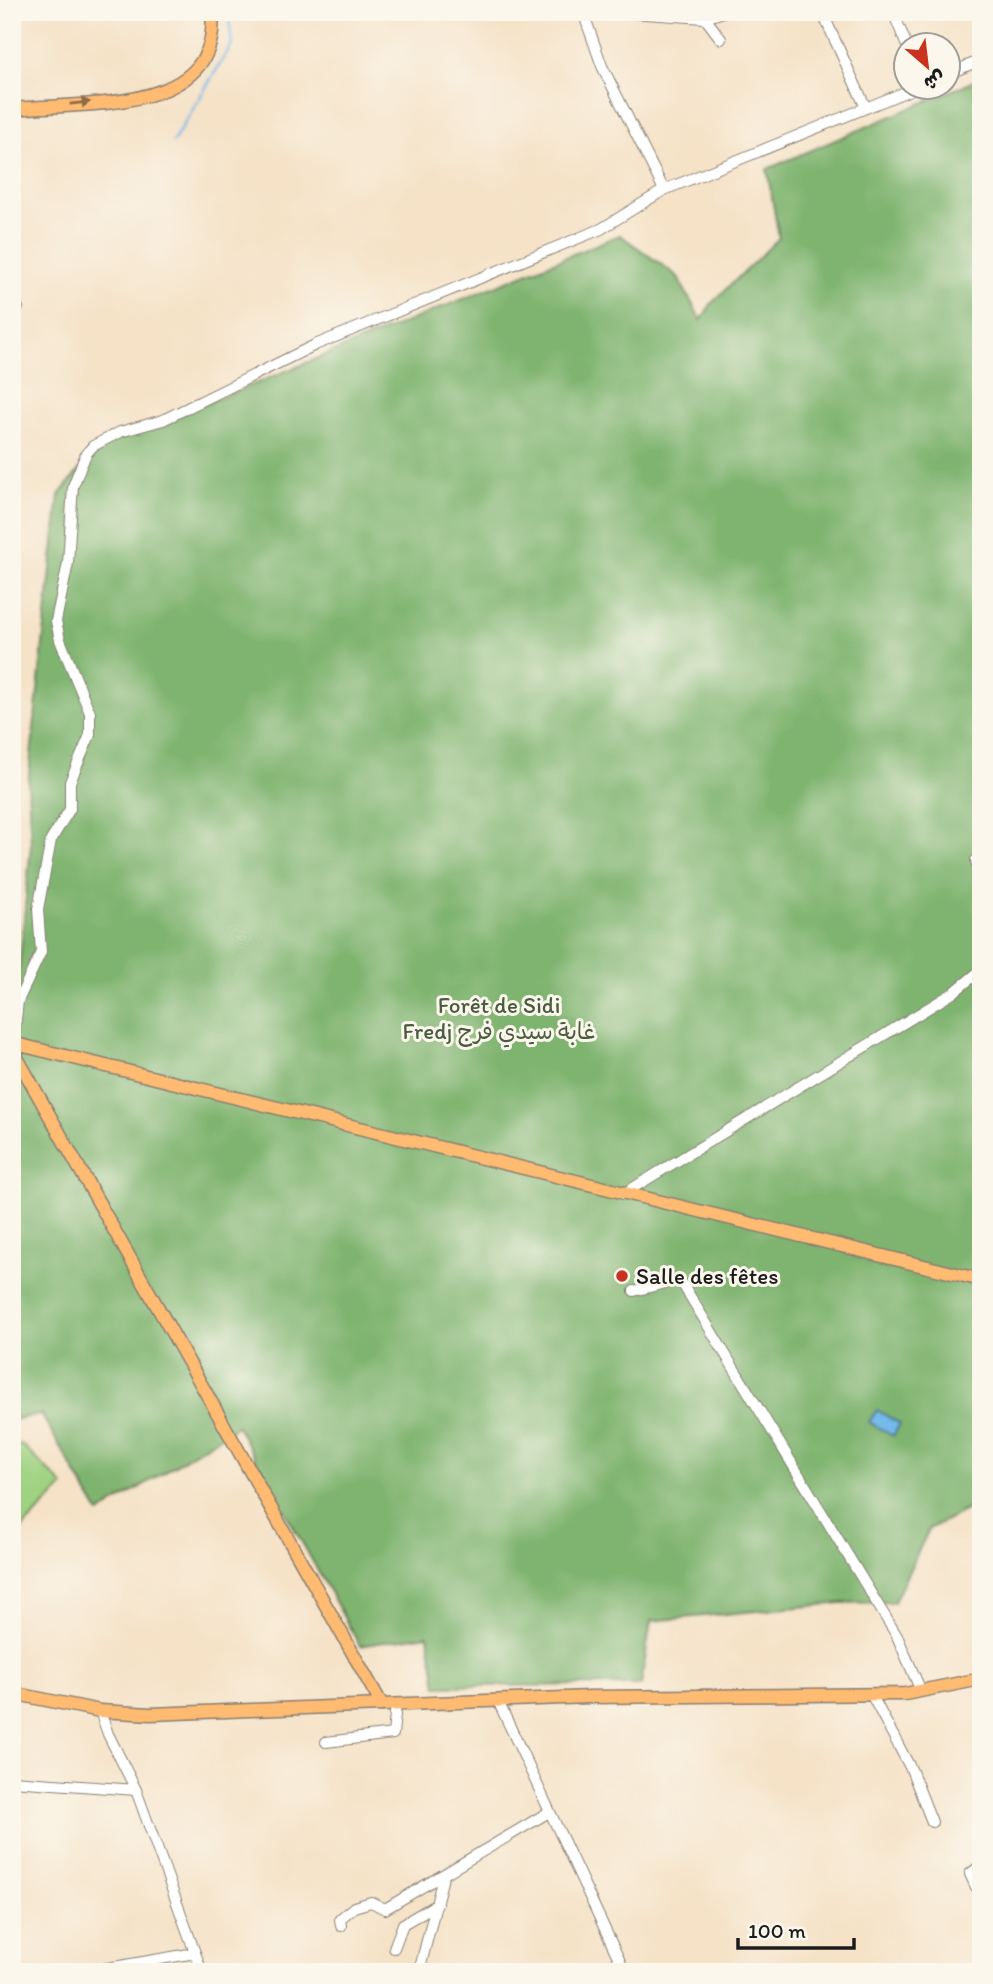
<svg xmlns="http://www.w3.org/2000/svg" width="993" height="1984" viewBox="0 0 993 1984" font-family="Itim,'Playpen Sans Arabic',sans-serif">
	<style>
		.green { fill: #9fd281; stroke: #5e774e; stroke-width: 2 }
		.forest { fill: #7fb46f; stroke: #4e6846; stroke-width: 2 }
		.water { fill: #73b9ea; stroke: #486a83; stroke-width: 2 }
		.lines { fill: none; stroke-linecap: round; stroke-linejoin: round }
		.stream { stroke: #73b9ea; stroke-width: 2.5 }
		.minor-casing { stroke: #887f72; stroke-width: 12 }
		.major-casing { stroke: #887f72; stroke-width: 15 }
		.minor { stroke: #fff; stroke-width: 10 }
		.major { stroke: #ffbb71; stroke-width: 12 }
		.oneway { fill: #8e6c46 }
		.poi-dot { fill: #c8321e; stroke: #fbf7ec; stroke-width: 2.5 }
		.labels { text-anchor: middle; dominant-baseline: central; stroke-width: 6; stroke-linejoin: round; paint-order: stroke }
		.park-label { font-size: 23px; fill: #4a5c3f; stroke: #fbf7ec }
		.poi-label { font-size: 23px; fill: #1c1c1c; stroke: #fbf7ec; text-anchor: start }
	</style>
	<rect width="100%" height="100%" fill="#fbf7ec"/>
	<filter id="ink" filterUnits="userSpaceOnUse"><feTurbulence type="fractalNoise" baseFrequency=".0143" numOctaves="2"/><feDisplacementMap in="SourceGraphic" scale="14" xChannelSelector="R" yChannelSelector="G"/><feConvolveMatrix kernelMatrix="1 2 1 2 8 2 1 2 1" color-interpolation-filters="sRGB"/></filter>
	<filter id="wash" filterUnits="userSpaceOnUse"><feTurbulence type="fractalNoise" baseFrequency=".00686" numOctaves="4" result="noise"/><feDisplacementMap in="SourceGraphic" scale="28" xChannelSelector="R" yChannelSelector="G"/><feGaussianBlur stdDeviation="1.57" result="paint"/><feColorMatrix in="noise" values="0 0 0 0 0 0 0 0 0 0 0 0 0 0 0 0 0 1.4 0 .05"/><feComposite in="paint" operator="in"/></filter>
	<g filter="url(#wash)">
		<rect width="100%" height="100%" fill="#f5e2c7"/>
		<!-- green -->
		<path class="green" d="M21,1444L64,1486L12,1539V1453Z"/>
		<!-- forest -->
		<path class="forest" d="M981,78V1522L975,1505L929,1529L894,1602L841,1603L651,1621L641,1685L437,1686L428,1635L360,1646L237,1426L99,1513L41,1414L12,1420V1043L31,845L28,784L59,495L97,448L620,235L677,276L701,320L712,303L779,238L767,169Z"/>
		<!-- water -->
		<path class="water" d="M877,1410L900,1424L893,1436L869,1422Z"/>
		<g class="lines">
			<!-- stream -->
			<path class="stream" d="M173,142L232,44L228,12"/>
		</g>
	</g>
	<g filter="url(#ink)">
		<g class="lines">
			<defs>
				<g id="minor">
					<path d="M583,12L602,66L664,190"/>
					<path d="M616,12L705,18L721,39"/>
					<path d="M822,12L866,108"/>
					<path d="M893,12L907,46"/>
					<path d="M705,18L723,12"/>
					<path d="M948,74L981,60"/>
					<path d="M12,309L18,308"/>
					<path d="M976,860L981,881"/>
					<path d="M14,1038L18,1001L41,952L38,909L51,840L70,809V782L90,735V713L60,640L56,621L68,563L73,486L86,454L93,446L120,432L163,420L315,345L601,229L664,190L915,88"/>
					<path d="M623,1194L953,993L981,970"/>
					<path d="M634,1291L678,1280L682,1283L897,1636L921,1691"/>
					<path d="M871,1694L911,1769L932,1822"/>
					<path d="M498,1701L625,1972"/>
					<path d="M100,1711L108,1734L136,1790L202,1972"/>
					<path d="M326,1742L393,1734L396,1704"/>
					<path d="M12,1781L136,1790"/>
					<path d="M981,1865L970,1874L981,1898"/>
					<path d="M341,1926L340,1919L354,1907L371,1902L385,1909L549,1812"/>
					<path d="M394,1948L403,1924L437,1904"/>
					<path d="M85,1972L195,1953"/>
					<path d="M419,1972L443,1877"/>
				</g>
				<g id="major">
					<path d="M12,109C82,102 222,116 212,12"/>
					<path d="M12,1043L981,1280"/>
					<path d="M12,1049L382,1705"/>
					<path d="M12,1693L100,1711L151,1714L589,1697L905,1694L981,1679"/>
				</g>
			</defs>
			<!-- minor casing -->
			<use href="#minor" class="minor-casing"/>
			<!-- major casing -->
			<use href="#major" class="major-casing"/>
			<!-- minor -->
			<use href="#minor" class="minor"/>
			<!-- major -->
			<use href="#major" class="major"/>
		</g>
		<!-- one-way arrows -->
		<defs><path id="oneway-solid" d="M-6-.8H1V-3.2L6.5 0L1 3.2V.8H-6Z" transform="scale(1.75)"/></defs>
		<use class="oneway" href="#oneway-solid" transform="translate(80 103) rotate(-6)"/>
	</g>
	<!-- markers -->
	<circle class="poi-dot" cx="622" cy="1276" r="7"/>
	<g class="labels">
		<!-- park labels -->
		<g class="park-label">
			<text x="499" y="1005">Forêt de Sidi<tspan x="499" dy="26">Fredj غابة سيدي فرج</tspan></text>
		</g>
		<!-- poi labels -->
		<g class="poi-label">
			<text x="636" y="1276">Salle des fêtes</text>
		</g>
	</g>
	<!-- margin -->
	<rect width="993" height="1984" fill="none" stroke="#fbf7ec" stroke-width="42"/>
	<!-- north arrow -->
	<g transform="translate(927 66) rotate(152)"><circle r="33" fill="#fbf7ec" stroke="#a29f99" stroke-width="2"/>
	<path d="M0-5L12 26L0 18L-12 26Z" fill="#c8321e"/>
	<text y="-10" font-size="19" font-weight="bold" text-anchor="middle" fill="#1c1c1c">ش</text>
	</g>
	<!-- scale -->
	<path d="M738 1938v10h116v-10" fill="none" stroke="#1c1c1c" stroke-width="3.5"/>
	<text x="748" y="1938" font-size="21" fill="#1c1c1c" stroke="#fbf7ec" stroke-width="5" paint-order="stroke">100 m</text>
</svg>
